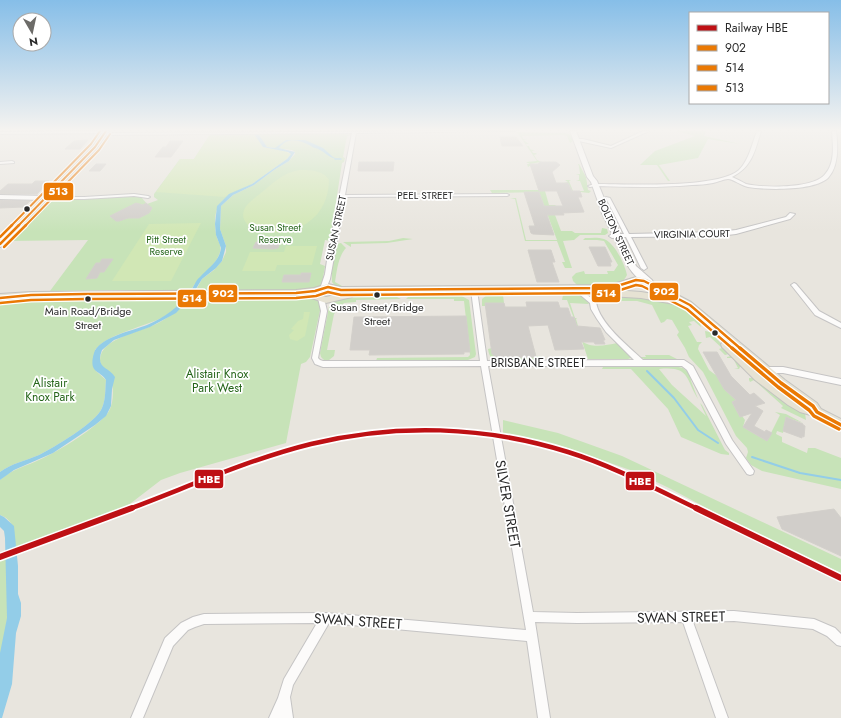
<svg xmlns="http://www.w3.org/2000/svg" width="841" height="718" viewBox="0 0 841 718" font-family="Jost,sans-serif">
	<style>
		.green { fill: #c7e3b8 }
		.pitch { fill: #d1e7b5 }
		.water { fill: #93cde8 }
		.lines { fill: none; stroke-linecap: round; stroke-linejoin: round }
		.stream-far1 { stroke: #93cde8; stroke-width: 1.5 }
		.stream { stroke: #93cde8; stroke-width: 2 }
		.building { fill: #d1ceca; stroke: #d3d0cb }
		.street-casing { stroke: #c5c4c4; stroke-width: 2 }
		.secondary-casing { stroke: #c5c4c4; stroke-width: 2 }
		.primary-casing { stroke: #c4c3c0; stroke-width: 2 }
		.street { fill: #fcfbfa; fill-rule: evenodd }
		.secondary { fill: #fcfbfa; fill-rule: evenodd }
		.primary { fill: #e6e2d3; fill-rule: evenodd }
		.bus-1-far2-casing { stroke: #fff; stroke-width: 4 }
		.bus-1-far1-casing { stroke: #fff; stroke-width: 5 }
		.bus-1-casing { stroke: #fff; stroke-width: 6 }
		.bus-2-far1-casing { stroke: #fff; stroke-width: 5 }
		.bus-2-casing { stroke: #fff; stroke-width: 6 }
		.bus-3-far1-casing { stroke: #fff; stroke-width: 4 }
		.bus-3-casing { stroke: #fff; stroke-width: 5 }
		.bus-4-far1-casing { stroke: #fff; stroke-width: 4 }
		.bus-4-casing { stroke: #fff; stroke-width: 5 }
		.bus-1-far2 { stroke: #ea7904; stroke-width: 2 }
		.bus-1-far1 { stroke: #ea7904; stroke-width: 2.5 }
		.bus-1 { stroke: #ea7904; stroke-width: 3.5 }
		.bus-2-far1 { stroke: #ea7904; stroke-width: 2.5 }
		.bus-2 { stroke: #ea7904; stroke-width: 3.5 }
		.bus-3-far1 { stroke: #ea7904; stroke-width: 2 }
		.bus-3 { stroke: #ea7904; stroke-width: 2.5 }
		.bus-4-far1 { stroke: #ea7904; stroke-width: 2 }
		.bus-4 { stroke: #ea7904; stroke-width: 2.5 }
		.rail-1-far1-casing { stroke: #fff; stroke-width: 8 }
		.rail-1-casing { stroke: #fff; stroke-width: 9 }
		.rail-1-far1 { stroke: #be1014; stroke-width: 4.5 }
		.rail-1 { stroke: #be1014; stroke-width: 6 }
		.bus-dot { fill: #292929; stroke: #fff; stroke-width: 1.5 }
		.labels { text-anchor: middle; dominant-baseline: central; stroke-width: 3.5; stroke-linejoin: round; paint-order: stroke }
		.far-street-label { font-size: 10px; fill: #292929; stroke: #fff }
		.far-park-label { font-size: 10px; fill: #25651a; stroke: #fff }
		.bus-label { font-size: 11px; fill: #292929; stroke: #fff }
		.street-label { font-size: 12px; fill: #292929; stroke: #fff }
		.park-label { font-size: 12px; fill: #25651a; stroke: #fff }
		.near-street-label { font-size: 14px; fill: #292929; stroke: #fff }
		.line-badge { stroke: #fff; stroke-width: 1.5 }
		.badge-label { font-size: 11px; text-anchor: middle; font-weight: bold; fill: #fff }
	</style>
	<rect width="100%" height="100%" fill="#e8e5de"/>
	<!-- green -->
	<g class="green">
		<path d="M676,131H706L704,136L740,144L708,139L698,158L659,165L670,181H668L657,165H640L655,151L695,136Z"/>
		<path d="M517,132L565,133L571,135L573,141L570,143L567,136L563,135L522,136L523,139L527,140H523L529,144H526L527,146H532H529L530,149L535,151H532L533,153H536L537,154L534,155L537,160L541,162L530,164L531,165L528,167L527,164H530L526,162L537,161Z"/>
		<path d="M211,133H252L256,137L252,184C226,197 211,200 216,234C217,241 222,244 220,252C216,267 199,275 191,290H164L163,292L121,290L50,291L88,240L7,241L24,223L50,201L134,196L141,197L147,204L158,200L154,197V194L180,159H194Z"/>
		<path d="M257,133L345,134L350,136H347L343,157L345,158L344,162L342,163L330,241L325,240L320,264L325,266L322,284L320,287L308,290H196L202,279L214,270L222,261L226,252V246L220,229L221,206L233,195L254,185L274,170L289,161L295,154V152L292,150L267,147Z"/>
		<path d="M575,164H579L586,177L588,190L591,191L589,193L572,191L568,183H564L568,182L565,180H571L569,181L573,191H584L580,181H576L579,180V175L576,174H580L579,166H576H579L578,164Z"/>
		<path d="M540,186L542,191H545L549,205H555L556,206L548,207L551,215H555L561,231H572L575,233H601L602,228L607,229L608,233L605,235H580L574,240L563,241L572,268H565L562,262H565L557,241H525L515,199L510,198H516L526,240H557L539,192L492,193L490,190H539Z"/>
		<path d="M403,238L413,239L387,243L351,244V247L343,242L389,241Z"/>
		<path d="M585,238C591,238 598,237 604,239C615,243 625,265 627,275C620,291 592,286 577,285L573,281L572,277L576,273L584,271L585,274H608L607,271H614L618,265L604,241L597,240H583Z"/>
		<path d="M341,243L346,248C338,257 337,270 335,282L342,286H364L363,288L336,287L332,282V266L336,244Z"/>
		<path d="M410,295H460L469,300L476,354L475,357L468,360L376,361L377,358L468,357L470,355L464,301H454V299H406Z"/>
		<path d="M487,295H503L504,303H485V306H482V299Z"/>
		<path d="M563,295H582L589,304L570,303L575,318H577L576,319L582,340L567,300H562Z"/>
		<path d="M609,295L635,297L674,303L685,310L700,323L701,327L694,321L689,322L692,325L688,326L697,342H702L699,345L698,349L709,370L717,376L724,389L736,400L732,402L740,417L742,416L745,420L743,427L767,441L780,415L775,412L786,414L803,423L786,417L783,433L777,431L776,434L782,437V442L807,453L808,448H815L841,458V489L762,471L751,465L746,458L748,452L747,448L736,436L703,372L689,357L685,348L677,335L679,332L672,320L667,319L664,322L661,323L652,305L637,301H597V304H596L594,297Z"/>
		<path d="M160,296L186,297C179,304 174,311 165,316C146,327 108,333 95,350L94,368L96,371L106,380C105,389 106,399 102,408C97,422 53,448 39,455C25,461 12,463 0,472V301L69,297Z"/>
		<path d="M204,296H305L318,299L321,306L310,357L306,362L301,364L286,443L180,473L161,480L122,510L16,549C13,535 17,521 0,515V480C12,469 27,466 41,459C57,452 100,426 109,411C115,400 113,383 110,372C105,370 101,367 100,361C99,337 144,332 160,322C173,315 181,307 191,297Z"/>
		<path d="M348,296H395L401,299L356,300V302L344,303L334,314L327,350H335L334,356L329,360H324L321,357L320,353L329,307L333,301Z"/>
		<path d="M705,331L710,332L739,362L741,365L739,369L734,368H738L733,358H727V357L731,356L729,354L725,355L719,349L722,348L710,337L706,338Z"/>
		<path d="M582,341C591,349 607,345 617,343L631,358L628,359H588Z"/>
		<path d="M492,348L497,358L535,357L534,348L536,356H542L543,360H496C490,358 489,355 488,349Z"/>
		<path d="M645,355H669L679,360H647L639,357H646Z"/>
		<path d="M674,366L683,368L690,374L691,381L698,399C685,378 690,366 659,369L672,385L706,416L700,403L702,405L725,450L729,453V455L721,454L681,437L668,409L631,369H602L603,367Z"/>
		<path d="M753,378L805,413L806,420L781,408L783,406L754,380L750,382L749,380V378Z"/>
		<path d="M503,420L558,433L622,456L841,559V573L731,521L671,489L636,472L567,448L503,433Z"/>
		<path d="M12,554L0,710V559Z"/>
	</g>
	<!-- pitch -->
	<g class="pitch">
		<path d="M254,135L259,140L263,147L285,151L291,154L287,159L252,184L230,193L225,197L156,192L180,159H194L209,136Z"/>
		<path d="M300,170C310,170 323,170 329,180C328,248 233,241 244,210C246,204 256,197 261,193C273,183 284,172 300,170Z"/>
		<path d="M201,223L171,281H112L149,224Z"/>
		<path d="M286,246H317L312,265H277L275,271H242L250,252H284Z"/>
		<path d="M304,312H310L305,336L297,341L290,339L289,335L294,330L291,329L298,321L303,319Z"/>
	</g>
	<!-- water -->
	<g class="water">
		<path d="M252,131L257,132L267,147L275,148L286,140H305L323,148L333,157L337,159C329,158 326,153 320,150C317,148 313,148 311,146C300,140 288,136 279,148L295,152L289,161L274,170L254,185L233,195L221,206L220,229L226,246L222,261L216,268L202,279L191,297L176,313L150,327L114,340L102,350C95,369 108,366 115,377L112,389L111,406L106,416L95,425L53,453L14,470L0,480V472C12,463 25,461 39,455C53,448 97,422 102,408C106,399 105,389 106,380C100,370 88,374 94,353C98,338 134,330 147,325C165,317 178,308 190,292C194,287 195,281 200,277C209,267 219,262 221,248L216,235L215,224L217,206L229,194L252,184L287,159L291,154L288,152L263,147Z"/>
		<path d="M0,515L4,517L14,526L18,566V594L21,603V616L16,633L12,684L2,718H0V653L7,618L5,538L4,531L0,527Z"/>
	</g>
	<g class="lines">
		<!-- stream-far1 -->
		<path class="stream-far1" d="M335,159H341"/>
		<!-- stream -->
		<g class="stream">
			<path d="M647,371L674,398L698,430L718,443"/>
			<path d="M752,457L800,473L841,480"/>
		</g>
	</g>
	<!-- building -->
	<g class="building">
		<path d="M500,137H516L523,146H502Z"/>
		<path d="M88,140L80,149H65L74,141Z"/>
		<path d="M170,141H183L171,157H155L163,147H166Z"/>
		<path d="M359,162H394L393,171H358Z"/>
		<path d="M540,162H556L560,165L552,172L556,183H568L572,191H580L582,197H578L584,212L563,213L564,215H547L554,235L533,234L531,233L529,226H535L524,192H539L544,206H563L557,191H539L530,164H538Z"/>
		<path d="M96,164H106L100,171H89Z"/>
		<path d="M35,181H49L37,194H0V191L8,184H32Z"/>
		<path d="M0,200L30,201L24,207L0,208Z"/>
		<path d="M136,203L143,205L146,203L152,208L149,213L139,218H128L119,221H116L110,216Z"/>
		<path d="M256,242H280L278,248L273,249L253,248Z"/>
		<path d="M589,247H605L612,262H610L611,266H598Z"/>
		<path d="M528,250H551L555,262H552L559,282H537Z"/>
		<path d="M102,259H113L106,269L104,272H100L97,278L86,279L96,263H100Z"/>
		<path d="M301,273H311L309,282H282L284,275H301Z"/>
		<path d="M526,302H558L560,308H568L571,317H574L577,326L600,328L605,340H603L605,344H595L594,342H581L584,349L555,350L548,325L528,326L536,357L497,358L492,354L485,303H504L505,307H527Z"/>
		<path d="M466,316L470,352H464V354L369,355L370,350H350L354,317Z"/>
		<path d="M703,352H717L731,376L750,395L754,393L765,403L755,406L763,411L754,426L765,432L766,430L772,433L767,441L743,427L752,413L740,417L732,402L736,400L724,389Z"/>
		<path d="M786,417L803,424V425L805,426L804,437L802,436V438L783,431Z"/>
		<path d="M834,509L841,518V556L782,529L777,517Z"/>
	</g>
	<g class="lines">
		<defs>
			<g id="street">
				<path d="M108,131L107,133L516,131L356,133L345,195L507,194L509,195L507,196L345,197L330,279L326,289L323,291L320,289L325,274L329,247L352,133L105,135H104V133L0,134V132Z"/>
				<path d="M643,131H649L611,148L574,140L576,139H583L611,146Z"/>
				<path d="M757,131H761C755,151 752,167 732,177C737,179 742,182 746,184C764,188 816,189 826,173C835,162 833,145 832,131H836C838,146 839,166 828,178C814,191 766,190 748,187C742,186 733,179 728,179C724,179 718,182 713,183C707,184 699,185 692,185C660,188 627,187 595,186L590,187L588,186L595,184C626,184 717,189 739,170C749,160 752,144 757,131Z"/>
				<path d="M12,161L14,162V163L0,164V162Z"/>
				<path d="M134,194L148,196L150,197L148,198L134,196L84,199H45L43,198L45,197H84Z"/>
				<path d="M606,197L610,198L629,234L719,232L736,230L786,217L790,213L795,214L790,219L736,234L719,236L631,237L647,268L644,270L641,268L626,237L612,238L609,236L612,234H624L606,198Z"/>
				<path d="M794,283L796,284L819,311L841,323V328L815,315L792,286L791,285Z"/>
				<path d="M474,288L477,290L487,361L634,360L606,332L597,319L591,309L590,303L578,293L581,291L590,297L592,292H596L597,293C596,296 595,299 596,302C599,323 628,346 643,360H684L693,366L732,440L754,471L753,474L750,475L747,474L726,444L687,370L682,366H488L533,612L577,613L734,611L814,619L835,628L841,634V646L837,645L827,636L813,629L734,621L693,622L728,718H716L683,622L577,623L535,622L550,718H538L527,641L329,623L293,685L290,697L293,718H269L278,698L284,679L317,623L204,624L195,627L188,630L173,646L143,718H131L165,638L181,623L193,617L204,614L326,613L526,630L481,366L323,367L315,364L312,358L321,311L318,298L321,296L324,298L327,311L318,358L320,360L323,361H480L471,290Z"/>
				<path d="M763,367H783L841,379V385L783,373H763L760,372L759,370L760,368Z"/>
			</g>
			<g id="secondary">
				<path d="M570,131H576L593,176L597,181L610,213L636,266L652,280L653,282L652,284C643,286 632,273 628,266L602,213L591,182L587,177Z"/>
				<path d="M0,195L45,196L48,198L45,200L0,199Z"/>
			</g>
			<g id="primary">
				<path d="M103,131H109L97,148L3,246L0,247V239L93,146Z"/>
				<path d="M636,277L647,279L691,302L785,380L817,403L821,409L841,419V430L814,416L800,412L788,405L755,380L722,347L721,344L724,341L685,306L678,303L674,304L641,298L609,296L606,295L604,293L605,291L353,293L354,295L352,297L326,303L303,295L85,297L0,300V294L31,292L296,290L314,288L328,284L341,287L610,285ZM636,283L642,284L666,296L641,292L614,290ZM328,290L341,293H343L326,297L317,294Z"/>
			</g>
		</defs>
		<!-- street casing -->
		<use href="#street" class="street-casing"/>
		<!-- secondary casing -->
		<use href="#secondary" class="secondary-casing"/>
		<!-- primary casing -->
		<use href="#primary" class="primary-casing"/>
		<!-- street -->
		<use href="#street" class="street"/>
		<!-- secondary -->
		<use href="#secondary" class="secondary"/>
		<!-- primary -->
		<use href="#primary" class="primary"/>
		<defs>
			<path id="bus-1-far2" d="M18,226L95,147L106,131"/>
			<g id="bus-1-far1">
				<path d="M0,244L19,225"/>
				<path d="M0,298L31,295L85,294L296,293L315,291L328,287L341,290L611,288L636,280L644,281L690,305L741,349"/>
			</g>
			<path id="bus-1" d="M740,348L781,383L813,406L817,412L841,425"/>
			<path id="bus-2-far1" d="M0,303L31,300L85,299L296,298L316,296L328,292L341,295L611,293L636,285L642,286L687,309L733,349"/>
			<path id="bus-2" d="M732,348L778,387L809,410L814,416L839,429"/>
			<path id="bus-3-far1" d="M25,226L99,150L110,134"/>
			<path id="bus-3" d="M4,247L26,225"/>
			<path id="bus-4-far1" d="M11,226L91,144L100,131"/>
			<path id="bus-4" d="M0,237L12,225"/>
		</defs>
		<!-- bus-1-far2 casing -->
		<use href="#bus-1-far2" class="bus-1-far2-casing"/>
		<!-- bus-1-far1 casing -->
		<use href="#bus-1-far1" class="bus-1-far1-casing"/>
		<!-- bus-1 casing -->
		<use href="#bus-1" class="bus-1-casing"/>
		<!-- bus-2-far1 casing -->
		<use href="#bus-2-far1" class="bus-2-far1-casing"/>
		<!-- bus-2 casing -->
		<use href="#bus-2" class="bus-2-casing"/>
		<!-- bus-3-far1 casing -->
		<use href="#bus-3-far1" class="bus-3-far1-casing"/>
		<!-- bus-3 casing -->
		<use href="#bus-3" class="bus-3-casing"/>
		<!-- bus-4-far1 casing -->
		<use href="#bus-4-far1" class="bus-4-far1-casing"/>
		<!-- bus-4 casing -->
		<use href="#bus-4" class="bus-4-casing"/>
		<!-- bus-1-far2 -->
		<use href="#bus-1-far2" class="bus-1-far2"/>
		<!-- bus-1-far1 -->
		<use href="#bus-1-far1" class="bus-1-far1"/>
		<!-- bus-1 -->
		<use href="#bus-1" class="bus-1"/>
		<!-- bus-2-far1 -->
		<use href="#bus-2-far1" class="bus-2-far1"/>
		<!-- bus-2 -->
		<use href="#bus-2" class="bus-2"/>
		<!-- bus-3-far1 -->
		<use href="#bus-3-far1" class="bus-3-far1"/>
		<!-- bus-3 -->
		<use href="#bus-3" class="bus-3"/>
		<!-- bus-4-far1 -->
		<use href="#bus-4-far1" class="bus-4-far1"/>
		<!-- bus-4 -->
		<use href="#bus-4" class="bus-4"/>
		<defs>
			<path id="rail-1-far1" d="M129,509C188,487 250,459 311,444C396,423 485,426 568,452C613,466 656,489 698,509"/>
			<g id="rail-1">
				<path d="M696,508L841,578"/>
				<path d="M0,557L132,508"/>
			</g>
		</defs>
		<!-- rail-1-far1 casing -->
		<use href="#rail-1-far1" class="rail-1-far1-casing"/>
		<!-- rail-1 casing -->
		<use href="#rail-1" class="rail-1-casing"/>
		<!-- rail-1-far1 -->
		<use href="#rail-1-far1" class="rail-1-far1"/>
		<!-- rail-1 -->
		<use href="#rail-1" class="rail-1"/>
	</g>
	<!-- sky -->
	<linearGradient id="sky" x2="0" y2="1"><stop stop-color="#86bee8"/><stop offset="0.56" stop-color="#f5f3f0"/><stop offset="1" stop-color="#f5f3f0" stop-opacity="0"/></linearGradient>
	<rect width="841" height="232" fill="url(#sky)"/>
	<!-- markers -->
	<g class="bus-dot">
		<circle cx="27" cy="209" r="3.5"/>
		<circle cx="377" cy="295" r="3.5"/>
		<circle cx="88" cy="299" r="3.5"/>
		<circle cx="715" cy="333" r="3.5"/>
	</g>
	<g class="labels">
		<!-- far-street labels -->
		<g class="far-street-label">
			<text x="425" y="195">PEEL STREET</text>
			<text transform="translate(336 228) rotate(-78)">SUSAN STREET</text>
			<text transform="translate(616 232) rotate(65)">BOLTON STREET</text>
			<text transform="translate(692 234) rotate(-1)">VIRGINIA COURT</text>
		</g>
		<!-- far-park labels -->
		<g class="far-park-label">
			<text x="275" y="227">Susan Street<tspan x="275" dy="12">Reserve</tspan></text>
			<text x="166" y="239">Pitt Street<tspan x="166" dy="12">Reserve</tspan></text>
		</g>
		<!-- bus labels -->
		<g class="bus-label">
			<text x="377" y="307">Susan Street/Bridge<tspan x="377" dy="14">Street</tspan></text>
			<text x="88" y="311">Main Road/Bridge<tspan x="88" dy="14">Street</tspan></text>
		</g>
		<!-- street labels -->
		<g class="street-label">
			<text x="538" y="363">BRISBANE STREET</text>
		</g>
		<!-- park labels -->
		<g class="park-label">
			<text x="217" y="374">Alistair Knox<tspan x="217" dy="14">Park West</tspan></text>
			<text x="50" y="383">Alistair<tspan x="50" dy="14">Knox Park</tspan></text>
		</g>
		<!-- near-street labels -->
		<g class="near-street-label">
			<text transform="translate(508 504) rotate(80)">SILVER STREET</text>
			<text transform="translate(681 617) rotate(-1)">SWAN STREET</text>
			<text transform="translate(358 621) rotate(4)">SWAN STREET</text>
		</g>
	</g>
	<g class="line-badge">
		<rect x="43" y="182" width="31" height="19" rx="4" fill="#ea7904"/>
		<rect x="649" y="282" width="30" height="19" rx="4" fill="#ea7904"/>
		<rect x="591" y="283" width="30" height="20" rx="4" fill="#ea7904"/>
		<rect x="208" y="284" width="30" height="19" rx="4" fill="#ea7904"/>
		<rect x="177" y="289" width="30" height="19" rx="4" fill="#ea7904"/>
		<rect x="194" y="469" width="30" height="20" rx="4" fill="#be1014"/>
		<rect x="625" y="471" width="30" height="20" rx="4" fill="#be1014"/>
	</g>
	<g class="badge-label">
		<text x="58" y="195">513</text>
		<text x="664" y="295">902</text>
		<text x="606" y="297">514</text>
		<text x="223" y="297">902</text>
		<text x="192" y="302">514</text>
		<text x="209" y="483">HBE</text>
		<text x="640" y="485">HBE</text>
	</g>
	<!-- legend -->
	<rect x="689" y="12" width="140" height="92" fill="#ffffff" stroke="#a9a9a9"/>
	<rect x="697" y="25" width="20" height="6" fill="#be1014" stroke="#a9a9a9"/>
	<text x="725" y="32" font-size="12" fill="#292929">Railway HBE</text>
	<rect x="697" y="45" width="20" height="6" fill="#ea7904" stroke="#a9a9a9"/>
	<text x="725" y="52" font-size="12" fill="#292929">902</text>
	<rect x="697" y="65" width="20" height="6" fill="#ea7904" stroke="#a9a9a9"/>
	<text x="725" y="72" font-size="12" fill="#292929">514</text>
	<rect x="697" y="85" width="20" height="6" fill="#ea7904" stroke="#a9a9a9"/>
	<text x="725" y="92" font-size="12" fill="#292929">513</text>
	<!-- north arrow -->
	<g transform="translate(32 32) rotate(171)"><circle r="19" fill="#ffffff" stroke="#a9a9a9"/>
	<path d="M0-3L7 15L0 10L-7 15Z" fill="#6c6b68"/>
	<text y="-6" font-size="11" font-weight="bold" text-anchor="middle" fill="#292929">N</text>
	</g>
</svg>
